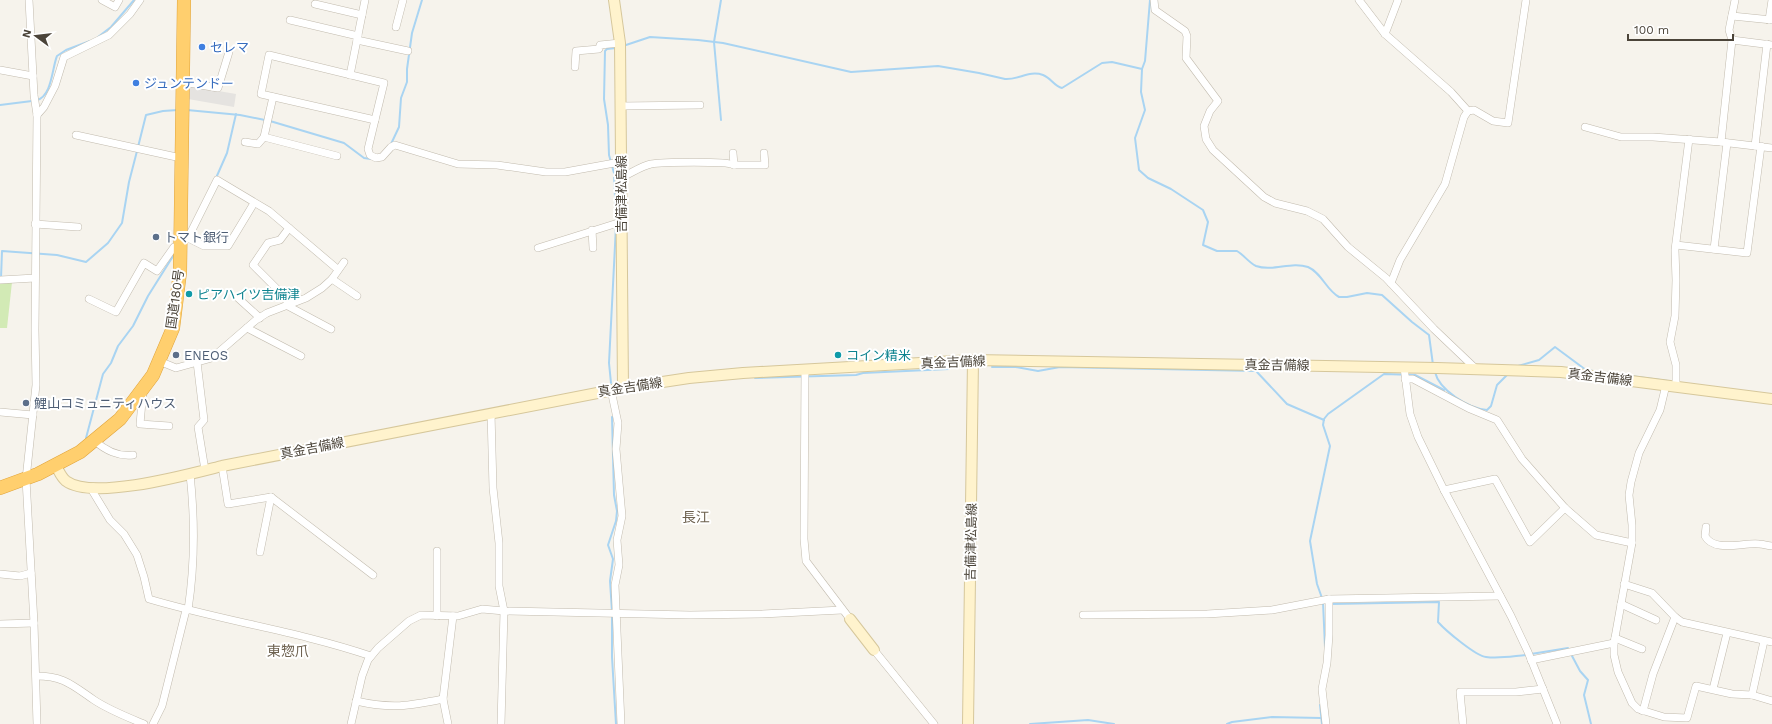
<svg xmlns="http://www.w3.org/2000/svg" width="1772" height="724" viewBox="0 0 1772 724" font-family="'Work Sans','Noto Sans JP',sans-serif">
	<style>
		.green { fill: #d2eab5 }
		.parking { fill: #e5e3e0 }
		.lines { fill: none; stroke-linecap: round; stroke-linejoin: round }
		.stream { stroke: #a9d4f2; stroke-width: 2 }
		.street-casing { stroke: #c2bbae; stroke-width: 8 }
		.secondary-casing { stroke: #d6c79b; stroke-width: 12 }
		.highway-casing { stroke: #e0a43c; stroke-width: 14 }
		.street { stroke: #fff; stroke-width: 7 }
		.secondary { stroke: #fff3cd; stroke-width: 10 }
		.highway { stroke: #ffcf6e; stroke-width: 13 }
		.shop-dot { fill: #3f7fe0; stroke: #fff; stroke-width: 1.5 }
		.service-dot { fill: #5c6f8a; stroke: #fff; stroke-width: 1.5 }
		.culture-dot { fill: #0f9aa8; stroke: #fff; stroke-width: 1.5 }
		.labels { text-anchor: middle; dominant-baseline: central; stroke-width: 4; stroke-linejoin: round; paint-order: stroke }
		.shop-label { font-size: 13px; fill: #366cbe; stroke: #fff; text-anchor: start }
		.street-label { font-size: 13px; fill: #4b4439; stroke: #fff }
		.service-label { font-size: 13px; fill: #4e5e75; stroke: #fff; text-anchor: start }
		.culture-label { font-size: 13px; fill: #0d838f; stroke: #fff; text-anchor: start }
		.neighbourhood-label { font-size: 14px; fill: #6e6250; stroke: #fff }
	</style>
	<rect width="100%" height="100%" fill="#f6f3ec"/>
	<!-- green -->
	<path class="green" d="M12,282L7,328H0V283Z"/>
	<!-- parking -->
	<path class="parking" d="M189,86L236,94L234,107L188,99Z"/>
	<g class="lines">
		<!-- stream -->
		<g class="stream">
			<path d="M721,0L714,42L721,120"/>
			<path d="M98,37L111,27L134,0"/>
			<path d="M623,46L650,37L698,40L723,43L851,72L938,66L979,73L1005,79C1019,80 1029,70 1043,75C1051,78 1054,86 1062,88L1102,63L1112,62L1142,69L1141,92L1145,110L1135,138L1139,170L1148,178L1171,189L1203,210L1208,222L1203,245L1217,251H1237C1244,255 1248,262 1256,266C1273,272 1291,261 1308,267C1322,273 1326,290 1339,297H1347L1367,293L1382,295L1412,322L1429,335L1433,365"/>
			<path d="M616,48L607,49L605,51L604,99L608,125L609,155L614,173L616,222"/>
			<path d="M1142,69L1145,61L1150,0"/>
			<path d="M37,100C52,96 52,68 57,56L66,50L90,41"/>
			<path d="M0,105L32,101"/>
			<path d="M187,110L240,115L265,120"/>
			<path d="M270,121L344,143L364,158L371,159"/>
			<path d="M391,144L399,127L401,98L407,82V69L412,33L422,0"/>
			<path d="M138,147L146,115L163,111L178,110"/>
			<path d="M216,178L227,153L236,114"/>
			<path d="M1,278L2,251L57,255L86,262L108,243L122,223L129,182L137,151"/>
			<path d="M1518,366L1539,360L1555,347L1586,370L1668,381"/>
			<path d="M992,367H1016L1038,371L1060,367L1256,371L1287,404L1324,420"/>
			<path d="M1435,372C1439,390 1468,408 1487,410L1491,406L1497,385L1508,374"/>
			<path d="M755,378L856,375L863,373L949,369"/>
			<path d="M611,383L609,363L616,226"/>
			<path d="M612,417L614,495L617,511L616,521L608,545L613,559L610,581L612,611"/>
			<path d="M86,438L103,374L111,363L118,346L133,326L148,296L175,253"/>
			<path d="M1322,598L1317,584L1310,541L1330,446L1323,425L1324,419L1328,414L1384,374L1415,375L1444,390"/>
			<path d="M1323,602L1325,647"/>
			<path d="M1331,604L1439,602L1438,622C1446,631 1476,656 1486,657C1499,659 1514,656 1527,655"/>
			<path d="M612,615V657L616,724"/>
			<path d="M1531,654L1568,648L1569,650"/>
			<path d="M1571,654L1580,671L1588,680L1584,695L1591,724"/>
			<path d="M1320,705L1322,724"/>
			<path d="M1030,724L1088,720L1114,724"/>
			<path d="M1227,724L1232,722L1272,717L1321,718"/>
		</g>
		<defs>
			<g id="street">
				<path d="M29,0L34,95L37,115L35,330L36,385L26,479L34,623L37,724"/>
				<path d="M102,0L115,7L119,0"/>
				<path d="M1154,0L1155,10L1185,31L1187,36L1186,58L1218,101L1210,111L1204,126L1206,139L1213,150L1264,197L1275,203L1307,211L1323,219L1348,247L1386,278L1434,329L1476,369"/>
				<path d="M1359,0L1385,34L1451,92L1468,111"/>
				<path d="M1735,0L1729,30L1732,40L1721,142L1772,148"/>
				<path d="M315,4L362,15"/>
				<path d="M1732,16L1772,20"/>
				<path d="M290,20L358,36"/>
				<path d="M1769,20L1772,0"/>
				<path d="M396,27L403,0"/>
				<path d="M1385,34L1398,0"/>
				<path d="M357,40L408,51"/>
				<path d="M1732,40L1772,45"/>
				<path d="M269,55L384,83L375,120L261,94Z"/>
				<path d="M575,67L576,51L599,49L600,45L620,43"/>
				<path d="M0,70L33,76"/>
				<path d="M350,75L365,0"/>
				<path d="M183,82L218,88L229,52"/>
				<path d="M621,106L700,105"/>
				<path d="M1468,111L1474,110L1493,121L1508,123L1526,0"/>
				<path d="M37,115L44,107L55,86L64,57L109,35L130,14L140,0"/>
				<path d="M375,120L368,149L370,155L376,158L382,157L391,147L395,145L458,164L497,165L546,172H565L620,162"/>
				<path d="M1585,127L1621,137H1653L1721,142"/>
				<path d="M76,135L181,158"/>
				<path d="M264,137L337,156"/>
				<path d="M245,142L258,144L264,137L273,97"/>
				<path d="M1755,146L1767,44"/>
				<path d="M733,153L734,165"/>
				<path d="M620,178C630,174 641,166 651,164C661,162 728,161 734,165H765L764,153"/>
				<path d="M35,224L78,227"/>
				<path d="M289,228L280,240L268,243L253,265L291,303"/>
				<path d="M592,230L593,248"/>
				<path d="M180,237L188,238L217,180L269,211L335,267"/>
				<path d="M188,238L204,246H228L254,203"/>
				<path d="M1676,245L1747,253L1761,146"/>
				<path d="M538,248L621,222"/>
				<path d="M1714,249L1727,143"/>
				<path d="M332,279L357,296"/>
				<path d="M0,280L35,278"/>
				<path d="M1391,283L1400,260L1445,184L1464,117L1468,111"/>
				<path d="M238,298L260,318"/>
				<path d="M89,299L116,312L144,263L157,271L174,247L180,245"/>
				<path d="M286,305L331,329"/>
				<path d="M247,328L301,356"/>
				<path d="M159,361L176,368L212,358L256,320L267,313L306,298L322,288L332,279L344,262"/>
				<path d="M197,362L204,420L198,427L205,470"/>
				<path d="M1404,367L1410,414L1418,437L1444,490L1511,616L1528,652L1557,724"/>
				<path d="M805,370L804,539L806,561L850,619"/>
				<path d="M1405,379H1413L1468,408L1497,420L1522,459L1565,508L1596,535L1632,543"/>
				<path d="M1666,385L1660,410L1639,453L1631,482L1629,495L1632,525V543L1614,643V655L1618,672L1632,703L1638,709L1664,717L1687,718L1696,686L1732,694L1752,695L1772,701"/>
				<path d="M1676,387V365L1670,342L1675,316L1676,280L1675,250L1689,139"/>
				<path d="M611,390L618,423L616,449L622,516L617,540L619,565L615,585L621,724"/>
				<path d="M143,391L140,424L169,426"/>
				<path d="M0,412L33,415"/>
				<path d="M491,413L493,488L499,543V586L504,611L501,724"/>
				<path d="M95,441C105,450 119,457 133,455"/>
				<path d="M222,466L228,504L271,497L373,575"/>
				<path d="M93,487V492L110,520L124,534L137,555L144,577L149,599C223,621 297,631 371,656"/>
				<path d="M1444,490L1495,479L1530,542L1565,508"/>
				<path d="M1706,527L1705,536C1714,553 1744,542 1759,544C1764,544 1768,546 1772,546"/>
				<path d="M437,551V616"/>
				<path d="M260,552L271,497"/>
				<path d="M0,574L20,576L31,573"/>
				<path d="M1624,584L1652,593L1675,617L1682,622L1772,642"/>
				<path d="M1621,604L1656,620"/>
				<path d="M188,610C195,564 195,520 190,474"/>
				<path d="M1083,615L1207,614L1272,610L1329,599L1500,596"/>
				<path d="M0,624L34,623"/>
				<path d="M1615,638L1642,649"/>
				<path d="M874,650L934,724"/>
				<path d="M1531,660L1614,643"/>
				<path d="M36,676C64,676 72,685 94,700C109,710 127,717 144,724"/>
				<path d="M1713,689L1727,633"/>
				<path d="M1752,695L1764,641"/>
				<path d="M356,701C391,709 409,706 443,699"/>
				<path d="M1643,711L1653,674L1675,617"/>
				<path d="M153,724L162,706L186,610"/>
				<path d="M351,724L362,676L368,660L378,648L409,621L421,615L458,616L482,609L504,611L690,615L762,614L842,610"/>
				<path d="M448,724L443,699L453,616"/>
				<path d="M1326,724L1322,689L1327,663L1329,635V599"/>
				<path d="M1463,724L1460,692H1516L1543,689"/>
			</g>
			<g id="secondary">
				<path d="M614,0L620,43L623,388"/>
				<path d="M56,466C59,471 61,477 66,481C93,501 190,474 222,466L623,388L689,378L743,373L973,360L1437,368L1561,372L1772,399"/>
				<path d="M850,619L874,650"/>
				<path d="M968,724L973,360"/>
			</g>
			<path id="highway" d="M0,488L38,474L80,452L120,419L153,375L173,328L180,272L184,0"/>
		</defs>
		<!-- street casing -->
		<use href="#street" class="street-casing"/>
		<!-- secondary casing -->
		<use href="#secondary" class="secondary-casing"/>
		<!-- highway casing -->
		<use href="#highway" class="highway-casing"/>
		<!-- street -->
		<use href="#street" class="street"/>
		<!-- secondary -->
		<use href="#secondary" class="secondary"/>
		<!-- highway -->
		<use href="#highway" class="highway"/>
	</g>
	<!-- markers -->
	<g class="shop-dot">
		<circle cx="202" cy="47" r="4"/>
		<circle cx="136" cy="83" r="4"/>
	</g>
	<g class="service-dot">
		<circle cx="156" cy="237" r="4"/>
		<circle cx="176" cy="355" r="4"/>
		<circle cx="26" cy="403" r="4"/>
	</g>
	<g class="culture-dot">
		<circle cx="189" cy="294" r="4"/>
		<circle cx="838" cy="355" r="4"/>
	</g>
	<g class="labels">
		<!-- shop labels -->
		<g class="shop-label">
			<text x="210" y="47">セレマ</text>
			<text x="144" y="83">ジュンテンドー</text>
		</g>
		<!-- street labels -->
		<g class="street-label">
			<text transform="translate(621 194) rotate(-90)">吉備津松島線</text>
			<text transform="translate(175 299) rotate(-82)">国道180号</text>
			<text transform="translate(953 362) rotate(-2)">真金吉備線</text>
			<text transform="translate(1277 365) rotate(1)">真金吉備線</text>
			<text transform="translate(1600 377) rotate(7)">真金吉備線</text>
			<text transform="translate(630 387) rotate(-9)">真金吉備線</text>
			<text transform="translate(312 448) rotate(-11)">真金吉備線</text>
			<text transform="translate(971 542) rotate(-89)">吉備津松島線</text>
		</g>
		<!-- service labels -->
		<g class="service-label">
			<text x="164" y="237">トマト銀行</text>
			<text x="184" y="355">ENEOS</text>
			<text x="34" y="403">鯉山コミュニティハウス</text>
		</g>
		<!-- culture labels -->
		<g class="culture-label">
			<text x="197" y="294">ピアハイツ吉備津</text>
			<text x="846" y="355">コイン精米</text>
		</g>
		<!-- neighbourhood labels -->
		<g class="neighbourhood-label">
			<text x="696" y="517">長江</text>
			<text x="288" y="651">東惣爪</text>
		</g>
	</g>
	<!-- north arrow -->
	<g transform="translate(36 36) rotate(285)" stroke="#ffffff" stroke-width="3" paint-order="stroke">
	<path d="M0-3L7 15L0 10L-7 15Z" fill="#4b4439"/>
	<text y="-6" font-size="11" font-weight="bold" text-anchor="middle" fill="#4b4439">N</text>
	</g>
	<!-- scale -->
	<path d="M1628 34v6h105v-6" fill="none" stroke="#4b4439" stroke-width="2"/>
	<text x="1634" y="34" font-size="12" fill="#4b4439" stroke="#ffffff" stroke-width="3" paint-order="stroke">100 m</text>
</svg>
